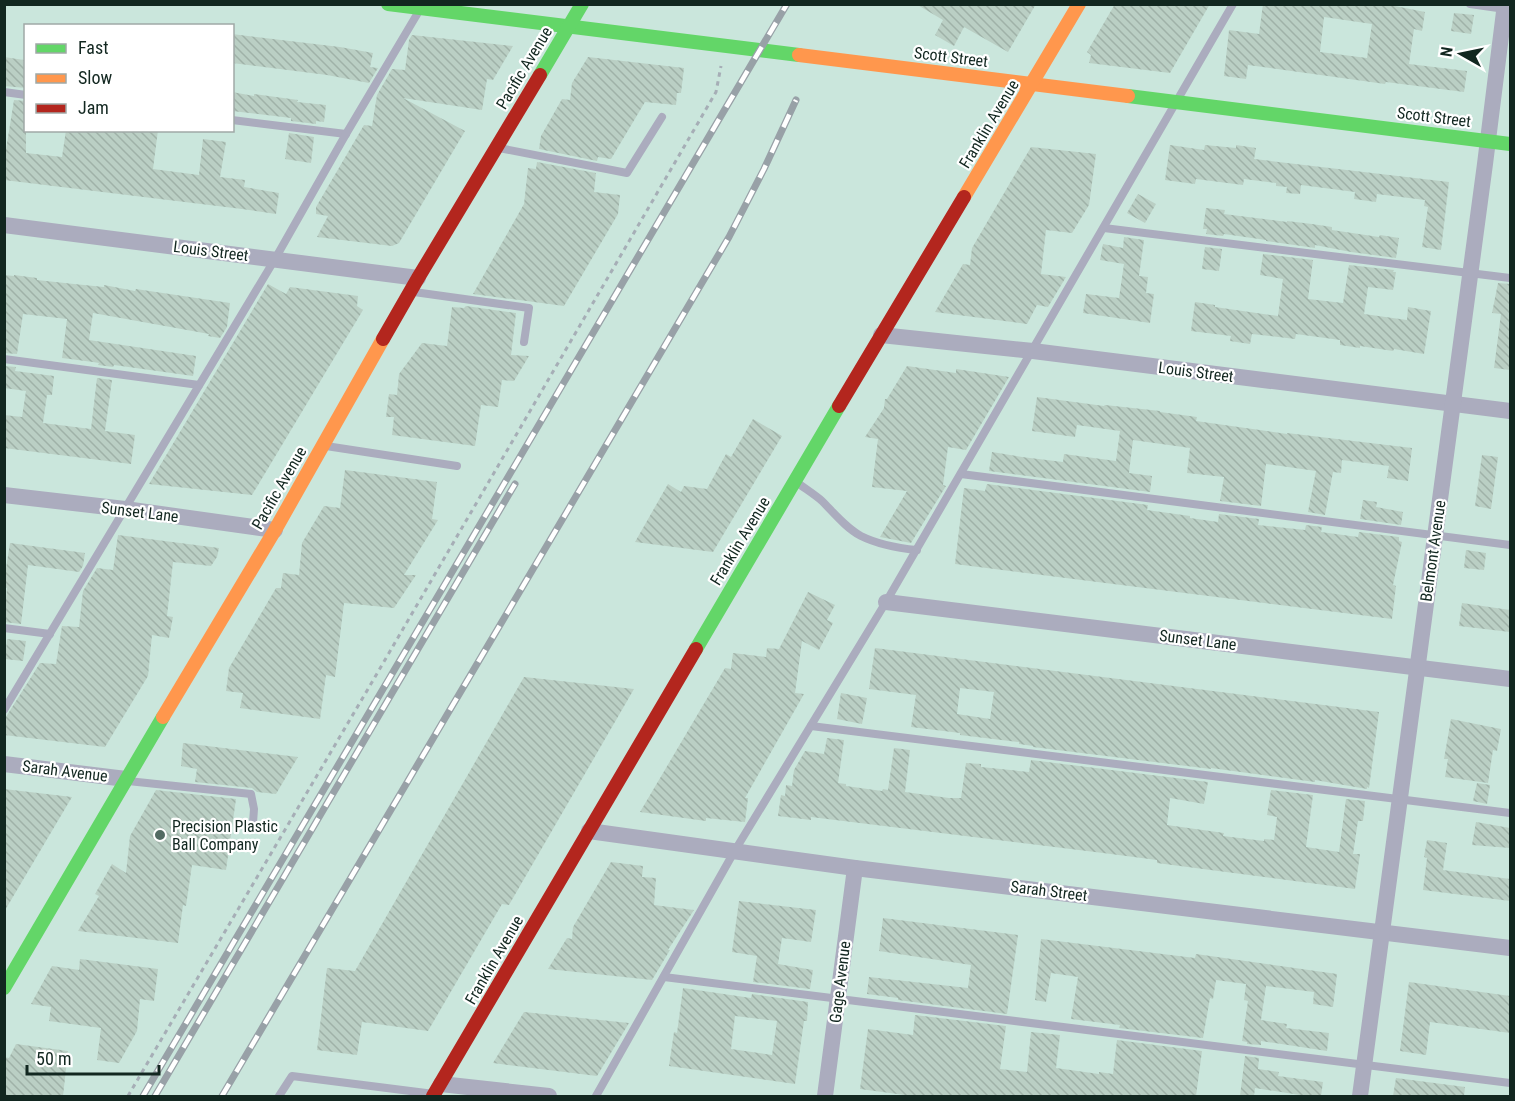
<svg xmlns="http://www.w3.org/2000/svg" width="1515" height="1101" viewBox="0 0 1515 1101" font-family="'Roboto Condensed',sans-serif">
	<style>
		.building { fill: url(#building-back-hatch); fill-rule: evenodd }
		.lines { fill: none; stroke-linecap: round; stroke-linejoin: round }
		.path { stroke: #a6aeb6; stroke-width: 3; stroke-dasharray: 4.5 4.5; stroke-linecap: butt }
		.lane { stroke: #abacbe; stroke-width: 8 }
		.street { stroke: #abacbe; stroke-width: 16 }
		.fast { stroke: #63d668; stroke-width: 14 }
		.slow { stroke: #ff974d; stroke-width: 14 }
		.jam { stroke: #b3261e; stroke-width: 14 }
		.rail-casing { stroke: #98a1a7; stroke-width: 7 }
		.rail { stroke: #fff; stroke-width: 4.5; stroke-dasharray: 14; stroke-linecap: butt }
		.poi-dot { fill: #526a62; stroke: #fff; stroke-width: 2 }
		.labels { text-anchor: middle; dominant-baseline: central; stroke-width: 4.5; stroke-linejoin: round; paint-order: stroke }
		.street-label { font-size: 16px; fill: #122720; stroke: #fff }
		.poi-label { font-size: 16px; fill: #122720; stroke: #fff; text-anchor: start }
	</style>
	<defs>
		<pattern id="building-back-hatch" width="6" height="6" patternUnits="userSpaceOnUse" patternTransform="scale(1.5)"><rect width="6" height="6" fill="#bacfc4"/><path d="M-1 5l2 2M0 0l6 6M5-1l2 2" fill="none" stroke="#9fb2a8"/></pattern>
	</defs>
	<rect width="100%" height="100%" fill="#cae6dc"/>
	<!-- building -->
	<g class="building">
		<path d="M916,4H1036L1008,52L964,27L954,46L935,35L943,20Z"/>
		<path d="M1115,4H1210L1170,73L1089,63L1091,55L1087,52Z"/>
		<path d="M1263,4H1385L1425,12L1422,31L1414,29L1409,64L1467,71L1464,92L1386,82L1385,84L1248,65L1246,79L1224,76L1229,30L1259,34ZM1324,17L1372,24L1367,58L1320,52Z"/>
		<path d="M1454,13L1474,15L1471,34L1451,31Z"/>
		<path d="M232,34L340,47L373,53L370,67L378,68L369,83L327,75L232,63Z"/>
		<path d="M412,35L513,46L493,80L487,79L482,110L403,98L465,131L399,243L392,246L317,237L328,216L316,214V207L364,125L372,126L377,95L392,69L405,70L409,40Z"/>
		<path d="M4,57L24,60V67L26,68V88L4,86Z"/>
		<path d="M588,57L684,68L681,93H677L676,105L645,102L611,159L598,157L597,161L539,149L541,136L562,99L570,100L572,83Z"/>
		<path d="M232,92L254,96V94L298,100L297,102L326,105L324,122L316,121V124L291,121V118L232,111Z"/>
		<path d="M14,100L26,101V153L62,157L66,130H158L153,169L199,175L203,139L226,142L220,177L245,180L244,187L279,193L276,214L242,209L4,180V162Z"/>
		<path d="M289,133L314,137L311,163L285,159Z"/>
		<path d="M1170,145L1204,150L1205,145L1236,148V145L1256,148L1254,159L1449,182L1441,250L1422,247L1428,207L1424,206L1425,200L1377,194L1376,202L1354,199L1355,192L1301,185L1300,194L1286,193L1287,187L1276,186V183L1244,179L1243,185L1196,179L1195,184L1165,180Z"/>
		<path d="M1031,147L1096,154L1089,205L1072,233L1046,230L1041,274L1066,277L1048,307L1037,305L1027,324L935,312L963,264L970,265L972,248Z"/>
		<path d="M537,162L596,173L594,192L620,195L618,214L564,306L473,294L524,204L528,168L536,169Z"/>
		<path d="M1138,194L1156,204L1145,223L1127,213Z"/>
		<path d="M1206,208L1225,210L1224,214L1287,222V221L1312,224L1332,227V230L1379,237L1380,235L1399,238L1396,258L1351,252L1315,245V248L1266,241V240L1224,234L1223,236L1206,234L1207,229H1203Z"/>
		<path d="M1124,237L1144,240L1139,276L1148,277L1146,293L1154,294L1150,323L1083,313L1086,294L1119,298L1124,264L1100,260L1103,244L1123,248Z"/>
		<path d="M1205,247L1222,249L1219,271L1202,269Z"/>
		<path d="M1263,254L1313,260L1308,299L1343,303L1349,265L1394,270L1393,272H1396L1393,290L1368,287L1364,314L1407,320L1408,307L1431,311L1424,354L1394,349L1393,351L1360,346V348L1340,345V340L1296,334L1295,339L1252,334L1250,344L1230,341L1231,336L1191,331L1195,302L1215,305V307L1278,316L1283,279L1260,275Z"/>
		<path d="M4,275L14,276V275L37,278V280L74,284L104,287V285L135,291L136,289L156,292L230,303L227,327L220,338L208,336L209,334L93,313L89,340L196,356L193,376L114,365L113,367L98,365L99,363L93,362L62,358L67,319L23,314L17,354L4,353Z"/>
		<path d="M1498,283L1510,284V370L1494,368L1501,314L1492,313Z"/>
		<path d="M268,284L286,294L290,287L358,296L357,306L363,310L252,495L149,484Z"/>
		<path d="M466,306L516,313L511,355L529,356L514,381L502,380L498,407L481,405L475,446L392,435L394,417H386L389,394L397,395L399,374L422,343L447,346L452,307L464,308Z"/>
		<path d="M4,366L16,367L15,371L54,376L52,395H47L43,423L91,429L97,378L112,380L105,431L135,435L131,464L4,448V415L22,417L26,391L4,388Z"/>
		<path d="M907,366L956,373V369L1009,377L966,450L948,447L943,485L946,486L911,543L880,537L907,491L872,487L878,439L865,437L884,408L885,399H887Z"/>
		<path d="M1037,397L1104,406L1105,405L1160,411V412L1197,417L1196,421L1287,434V433L1412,448L1408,481L1387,478L1389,466L1342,460L1341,473L1333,472L1325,515L1308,512L1316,471L1266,464L1261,506L1220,501L1224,477L1187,473L1190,448L1133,440L1129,473L1152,476L1150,492L989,471L992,452L1022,457L1063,462L1064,454L1116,461L1120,431L1077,425L1075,437L1032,431Z"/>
		<path d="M753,419L782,436L713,552L635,542L668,484L681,492L684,486L707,489L726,454L731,457Z"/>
		<path d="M1482,455L1498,457L1491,509L1475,506Z"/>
		<path d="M345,470L437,482L432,519L438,520L404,575H416L394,608L344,603L335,677L326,675L320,719L240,708L243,693L226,691L229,668L276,588H281L283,573L299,575L302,543L324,506L340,508Z"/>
		<path d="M987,484L1148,505L1147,510L1190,516V518L1218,522L1219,514L1259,519L1258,525L1305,530L1306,525L1322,527L1321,532L1358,537L1359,532L1399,537V541L1402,542L1393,585L1396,586L1392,619L955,564L964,488L985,491Z"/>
		<path d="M1363,500L1377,502L1376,507L1403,512L1401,525L1360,519Z"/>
		<path d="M118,535L219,548L217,557L211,566L173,562L167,616L173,617L169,638L152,635L148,676L105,747L4,735V720L40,663L56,664L62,626L79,627L83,591L97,568L113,570Z"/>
		<path d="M10,543L85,553L83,566L79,572L28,565L21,624L4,622L7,588L4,587V581Z"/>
		<path d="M1466,550L1486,553L1484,570L1464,568Z"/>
		<path d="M808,592L835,605L827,620L833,623L819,650L802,641L795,693L804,694L745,798H748L745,822L706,818V821L640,812L725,668L731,669L733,653L766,657L767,648L779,649Z"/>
		<path d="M1462,603L1510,610V632L1459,626Z"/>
		<path d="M7,639L26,641L23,661L5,659Z"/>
		<path d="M875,648L1379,712L1369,788L1367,787V789L1315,780V782L1211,768V769L1033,747V746L1019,744V742L960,735V733L911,727L916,695L869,689ZM960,688L994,692L990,719L957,714Z"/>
		<path d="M524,677L634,689L509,905L502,904L428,1031L362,1022L357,1055L317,1050L327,968L355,971Z"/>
		<path d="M841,693L867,698L862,724L837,719Z"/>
		<path d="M1451,719L1501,729L1497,751L1493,750L1488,783L1445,777L1448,759H1444Z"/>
		<path d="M827,738L844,740L838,783L846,784V786L882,791L883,789L888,790L894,748L910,750L905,792L949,798H961L966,763L981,764V767L1029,772L1031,760L1208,782L1204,804L1170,798L1167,825L1224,833L1223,836L1264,841V839L1274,840L1277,817L1267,815L1271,790L1313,795L1306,847L1339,852L1346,799L1365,801L1363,821H1358L1353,854H1360L1355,889L1157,863V860L1103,853L811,817V820L778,816L781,795L785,796L786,785L792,786L794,770L805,751L824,754Z"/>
		<path d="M183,743L298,757L276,794L257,792L252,788L195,782L197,769L181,766Z"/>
		<path d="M1477,783L1490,785L1487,804L1473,801Z"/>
		<path d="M4,789L72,797L4,912Z"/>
		<path d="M156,790L236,799L226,870L192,865L186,906L183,905L178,943L78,931L99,896L95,894L112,864L126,873L130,836Z"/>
		<path d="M1476,822L1510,828V848L1472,845Z"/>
		<path d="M1427,840L1447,843L1443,870L1510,879V901L1423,890L1427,858L1424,857Z"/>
		<path d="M611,862L643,866L642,877L656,878L654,905L694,910L668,950H670L652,980L548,969L567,938L572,939L573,927Z"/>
		<path d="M739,901L816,910L811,942L782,938L778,964L813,970L810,989L753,982L757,956L732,952Z"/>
		<path d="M883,918L1018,935L1007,1014L898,1000V998L867,994L869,977L968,988L971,965L879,951Z"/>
		<path d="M1041,939L1195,958L1196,954L1337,974L1333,1007L1313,1004L1314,992L1266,986L1261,1020L1287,1024L1286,1028L1329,1033L1327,1051L1261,1041V1045L1247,1044V1042L1242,1041L1248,1001L1244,1000L1246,984L1216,980L1213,999L1210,998L1203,1038L1119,1028L1120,1025L1071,1019L1078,977L1051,973L1046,1002L1035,1000Z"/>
		<path d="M80,959L158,969L154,1001L140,999L137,1031L119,1063L97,1060L101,1028L49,1021L51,1007L31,1004L52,966L79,970Z"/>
		<path d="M1409,982L1510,996V1033L1430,1022L1426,1055L1400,1051Z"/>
		<path d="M683,988L751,998L752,994L808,1002L807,1021H804L795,1084L669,1066L674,1032L677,1033ZM735,1016L777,1021L772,1055L731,1049Z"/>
		<path d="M524,1012L629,1023L597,1076L493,1063Z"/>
		<path d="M915,1015L1006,1026L1000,1069L1027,1072L1031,1032L1060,1035L1056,1068L1099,1074V1072L1113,1074L1117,1040L1202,1051L1196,1096H912L860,1089L868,1029L913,1035Z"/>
		<path d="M16,1044L68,1051L63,1096H4V1057L9,1058Z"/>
		<path d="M1245,1056L1259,1058L1258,1069L1279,1072L1278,1076L1323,1082L1321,1096H1299L1300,1095L1255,1088L1254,1096H1240Z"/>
		<path d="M1396,1078L1465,1087L1464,1096H1393Z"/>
	</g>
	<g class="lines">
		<!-- path -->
		<path class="path" d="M128,1096L368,689L716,92L721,66"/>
		<!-- lane -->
		<g class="lane">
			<path d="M1470,4L1505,9"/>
			<path d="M4,92L26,95"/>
			<path d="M232,120L346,134"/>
			<path d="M499,148L627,173L662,117"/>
			<path d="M1104,228L1510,278"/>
			<path d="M414,292L529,308L524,342"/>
			<path d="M4,359L199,385"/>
			<path d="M326,446L457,466"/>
			<path d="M961,474L1510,545"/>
			<path d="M795,481C804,488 814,494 822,501C834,513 846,528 861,536C879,545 897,548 917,550"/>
			<path d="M4,628L50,634"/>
			<path d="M4,710L275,259L346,134L419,11"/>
			<path d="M811,726L1510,813"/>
			<path d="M128,781L251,794L254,809L253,823"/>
			<path d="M664,977L1510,1083"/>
			<path d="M279,1096L292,1076L434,1094"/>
			<path d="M596,1096L734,852L886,602L1233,4"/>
		</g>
		<!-- street -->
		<g class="street">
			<path d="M4,225L418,278"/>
			<path d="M881,335L1033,351L1510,411"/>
			<path d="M4,495L125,509L275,530"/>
			<path d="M886,602L1510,679"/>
			<path d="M4,764L126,779"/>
			<path d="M589,831L855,868L1510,948"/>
			<path d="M441,1084L549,1096"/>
			<path d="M825,1096L855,868"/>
			<path d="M1360,1096L1485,164L1505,4"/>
		</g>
		<!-- fast -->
		<g class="fast">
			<path d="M388,4L799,55"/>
			<path d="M540,75L582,4"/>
			<path d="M1128,96L1510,144"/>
			<path d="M696,649L839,406"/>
			<path d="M4,988L163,717"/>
		</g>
		<!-- slow -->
		<g class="slow">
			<path d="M799,55L1128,96"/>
			<path d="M964,197L1079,4"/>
			<path d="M163,717L275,530L383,339"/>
		</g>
		<!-- jam -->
		<g class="jam">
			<path d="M383,339L418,278L540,75"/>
			<path d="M839,406L964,197"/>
			<path d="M433,1096L696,649"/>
		</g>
		<defs>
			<g id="rail">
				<path d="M143,1096L787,4"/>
				<path d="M155,1096L515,484"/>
				<path d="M222,1096L729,237L764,169L796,100"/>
			</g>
		</defs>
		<!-- rail casing -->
		<use href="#rail" class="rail-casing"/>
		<!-- rail -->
		<use href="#rail" class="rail"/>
	</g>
	<!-- markers -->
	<circle class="poi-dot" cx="160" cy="835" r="6"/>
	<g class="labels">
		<!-- street labels -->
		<g class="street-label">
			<text transform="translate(951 57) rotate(7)">Scott Street</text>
			<text transform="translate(524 68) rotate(-59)">Pacific Avenue</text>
			<text transform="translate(1434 117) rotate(7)">Scott Street</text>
			<text transform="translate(989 124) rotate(-59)">Franklin Avenue</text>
			<text transform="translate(211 251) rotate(7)">Louis Street</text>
			<text transform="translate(1196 372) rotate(7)">Louis Street</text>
			<text transform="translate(279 488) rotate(-60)">Pacific Avenue</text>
			<text transform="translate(140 512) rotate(7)">Sunset Lane</text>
			<text transform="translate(740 541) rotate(-59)">Franklin Avenue</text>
			<text transform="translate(1433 551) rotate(-82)">Belmont Avenue</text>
			<text transform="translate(1198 640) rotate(7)">Sunset Lane</text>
			<text transform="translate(65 771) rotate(7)">Sarah Avenue</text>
			<text transform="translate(1049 891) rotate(7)">Sarah Street</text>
			<text transform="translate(494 960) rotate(-60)">Franklin Avenue</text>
			<text transform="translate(840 982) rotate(-83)">Gage Avenue</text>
		</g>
		<!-- poi labels -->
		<g class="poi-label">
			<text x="172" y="826">Precision Plastic<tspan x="172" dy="18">Ball Company</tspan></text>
		</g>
	</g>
	<!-- border -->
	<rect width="1515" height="1101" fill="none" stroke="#122720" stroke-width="12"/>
	<!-- legend -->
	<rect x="24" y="24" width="210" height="108" fill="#ffffff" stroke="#a0a9a6" stroke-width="1.5"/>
	<rect x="36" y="44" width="30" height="9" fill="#63d668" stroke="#a0a9a6" stroke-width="1.5"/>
	<text x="78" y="54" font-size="18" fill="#122720">Fast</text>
	<rect x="36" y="74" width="30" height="9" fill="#ff974d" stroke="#a0a9a6" stroke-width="1.5"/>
	<text x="78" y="84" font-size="18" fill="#122720">Slow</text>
	<rect x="36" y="104" width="30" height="9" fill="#b3261e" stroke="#a0a9a6" stroke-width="1.5"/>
	<text x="78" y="114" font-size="18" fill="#122720">Jam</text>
	<!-- north arrow -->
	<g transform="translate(1461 54) rotate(279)" stroke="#ffffff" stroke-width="4.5" paint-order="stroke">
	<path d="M0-4.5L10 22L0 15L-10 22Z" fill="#122720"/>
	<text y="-9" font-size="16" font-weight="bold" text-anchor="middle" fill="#122720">N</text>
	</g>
	<!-- scale -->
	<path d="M27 1065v9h132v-9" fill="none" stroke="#122720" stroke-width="3"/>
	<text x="36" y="1065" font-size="18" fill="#122720" stroke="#ffffff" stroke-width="4.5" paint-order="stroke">50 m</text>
</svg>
